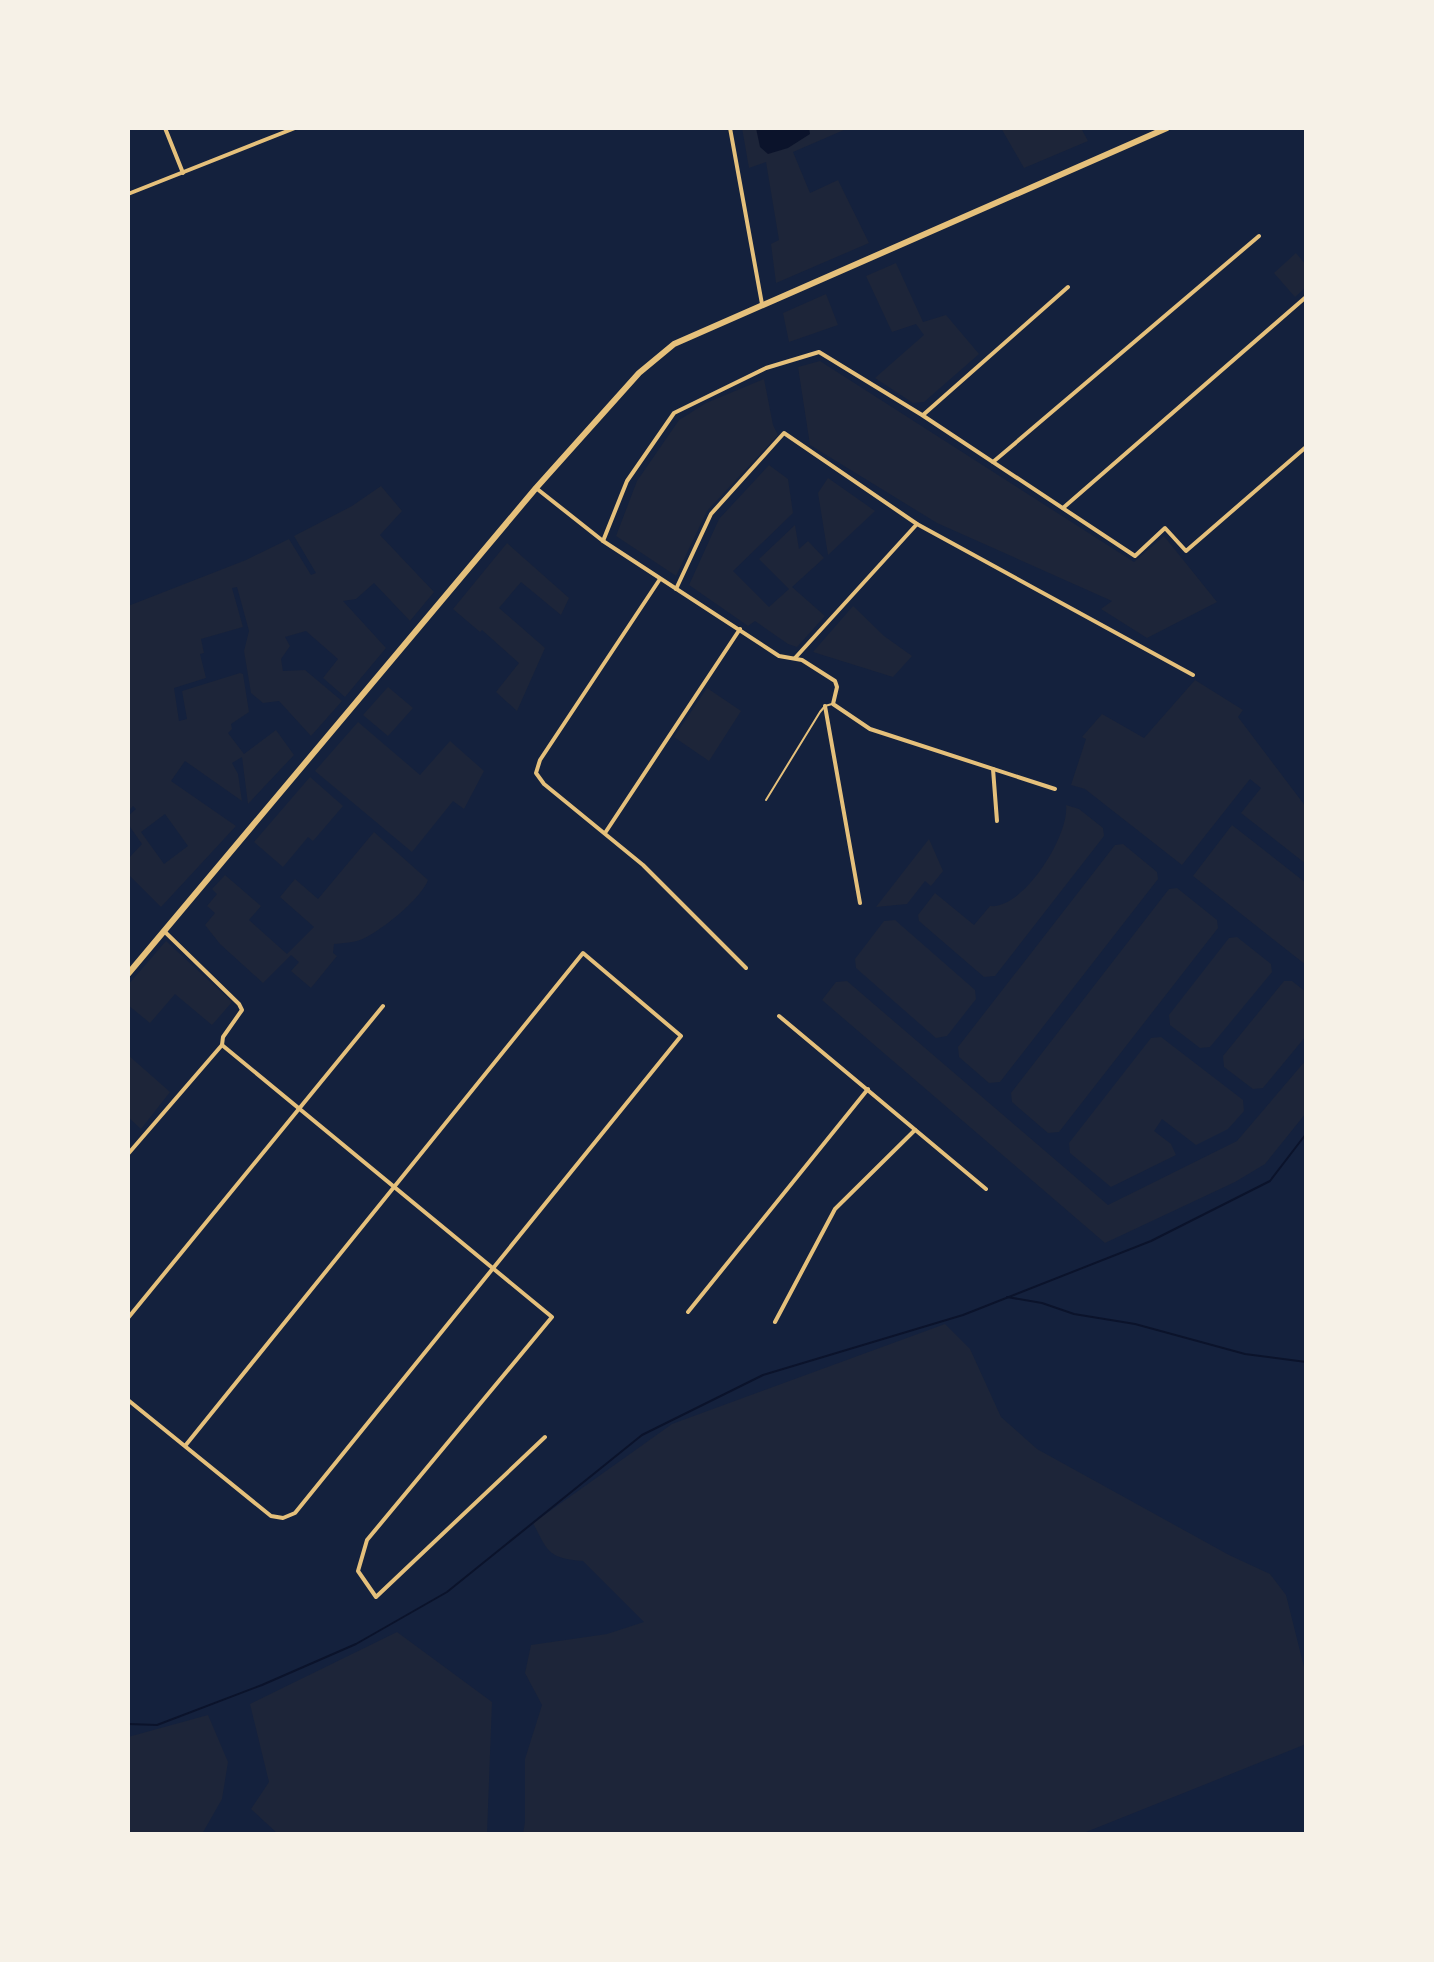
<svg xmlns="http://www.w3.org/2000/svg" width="1434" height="1962" viewBox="0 0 1434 1962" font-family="Helvetica,sans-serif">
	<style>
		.green { fill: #1d2539; fill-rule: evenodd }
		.water { fill: #0b132b }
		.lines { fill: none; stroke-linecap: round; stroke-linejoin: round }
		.stream { stroke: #0b132b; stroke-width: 2 }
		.service { stroke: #e5c07b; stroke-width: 2 }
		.minor { stroke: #e5c07b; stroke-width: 4 }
		.secondary { stroke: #e5c07b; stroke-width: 6 }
	</style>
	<rect width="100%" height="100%" fill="#14213d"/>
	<!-- green -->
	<g class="green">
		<path d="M742,128H843L844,130L793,152L810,193L838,180L869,243L776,283L771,244L779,240L766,162L749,168Z"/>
		<path d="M1001,128H1081L1088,141L1024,168Z"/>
		<path d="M1296,253L1306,265V287L1295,297L1274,273Z"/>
		<path d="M896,263L923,322L946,315L979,354L924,402L913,403L875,378L924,335L916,324L892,332L866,276Z"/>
		<path d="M826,294L838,325L789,342L783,313Z"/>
		<path d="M820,361L1134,562L1164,536L1217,602L1147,638L1101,609L1112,601L937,523L810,445L798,367Z"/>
		<path d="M764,379L773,425L778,435L707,511L676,576L616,536L637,481L679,420L706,403Z"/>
		<path d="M769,465L788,479L793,513L733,571L769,607L789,589L759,559L795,525L799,549L808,541L824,558L792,587L825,616L797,647L788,644L755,621L748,626L689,585L719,519Z"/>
		<path d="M828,478L875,511L828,555L818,493Z"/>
		<path d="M381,486L402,511L380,535L434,592L410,621L374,583L356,599L343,601L386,648L345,697L323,678L338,659L306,631L285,637L290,646L281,659L283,671L305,670L342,701L311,736L279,701L263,703L251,693L244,651L249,631L237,587L232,588L243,627L201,639L204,653L200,654L206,678L174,688L179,721L187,719L182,691L240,673L243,674L249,712L231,724L232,729L228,733L244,754L276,730L294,755L248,804L242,757L232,763L238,774L242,801L185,761L171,781L236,826L161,907L128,874V859L142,844L128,824V816L136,809L133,806L128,811V606L246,560L289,539L311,575L316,573L294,536L352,506ZM165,814L188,846L164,864L141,832Z"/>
		<path d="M507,543L569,598L561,615L521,582L499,608L545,648L517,711L496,692L519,663L482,630L480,632L453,609Z"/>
		<path d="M853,606L884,636L912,656L893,677L813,652Z"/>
		<path d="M1195,680L1243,710L1238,717L1306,807V864L1241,813L1261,788L1250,779L1182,865L1085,789L1071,785L1086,739L1082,737L1102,714L1144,738Z"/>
		<path d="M388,687L413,708L388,736L363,715Z"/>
		<path d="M707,688L741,711L709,761L674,737Z"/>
		<path d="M358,722L420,775L450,741L484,771L464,809L453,801L412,852L315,771Z"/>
		<path d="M310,777L343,806L313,841L308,837L283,867L254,842Z"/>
		<path d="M1066,805L1079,809L1103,828L1104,836L995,976L984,977L919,921L918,915L935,893L974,925L990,906C1023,910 1070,835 1066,805Z"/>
		<path d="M1232,825L1306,883V965L1193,876Z"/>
		<path d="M374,832L428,880C421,899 379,933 360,940C352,943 342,943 334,944L333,953L337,956L311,988L291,971L299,962L291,955L263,983L220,944L205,925L215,913L207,906L217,894L212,889L225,875L261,906L249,920L287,954L314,927L280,897L295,879L318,899Z"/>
		<path d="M929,839L943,871L931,886L925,881L907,904L876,907Z"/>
		<path d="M1123,844L1157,872L1158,879L1000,1082L989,1083L959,1057L958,1047L1115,845Z"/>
		<path d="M1177,888L1217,920L1218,928L1059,1132L1048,1133L1012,1102L1011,1093L1169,889Z"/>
		<path d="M895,920L975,990L976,999L947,1036L936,1038L856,968L855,959L884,921Z"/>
		<path d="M1237,937L1271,964L1272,972L1210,1047L1200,1048L1170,1025L1169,1015L1229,938Z"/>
		<path d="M166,941L232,1002L212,1025L175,994L150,1023L128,1005V985Z"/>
		<path d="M847,981L1108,1205L1237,1141L1306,1060V1113L1265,1164L1235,1182L1105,1243L822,1000L836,982Z"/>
		<path d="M1284,981H1292L1306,992V1036L1263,1088L1253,1089L1224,1067L1223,1056Z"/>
		<path d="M1161,1037L1243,1100L1244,1111L1228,1129L1196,1145L1162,1119L1154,1131L1171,1144L1176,1155L1111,1187L1070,1153L1069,1143L1151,1038Z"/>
		<path d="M128,1055L170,1092L141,1129L128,1117Z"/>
		<path d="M945,1324L970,1349L1001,1417L1037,1449L1229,1555L1270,1574L1286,1595L1306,1675V1744L1081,1834H523L525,1822V1759L542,1705L525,1673L531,1645L607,1634L644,1622L583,1561C548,1558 548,1552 533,1523L672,1424Z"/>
		<path d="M397,1632L492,1702L487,1834H278L251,1809L269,1782L250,1704Z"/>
		<path d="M208,1715L228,1762L222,1799L202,1834H128V1737Z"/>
	</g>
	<!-- water -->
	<path class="water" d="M756,128H809L810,134L788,148L768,154L760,147Z"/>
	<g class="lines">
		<!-- stream -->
		<g class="stream">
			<path d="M1007,1297L1042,1303L1074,1314L1135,1324L1245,1354L1306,1362"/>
			<path d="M128,1724L157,1725L262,1685L356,1644L447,1592L642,1435L763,1375L963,1315L1151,1241L1270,1181L1306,1134"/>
		</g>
		<!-- service -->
		<path class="service" d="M766,800L820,712L825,706L832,704"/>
		<!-- minor -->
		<g class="minor">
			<path d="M165,128L183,173"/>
			<path d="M730,128L762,304"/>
			<path d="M128,194L295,128"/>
			<path d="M923,415L1068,287"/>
			<path d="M993,462L1259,236"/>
			<path d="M536,488L603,541L779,656L802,660L835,681L837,687L833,704L870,729L1055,789"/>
			<path d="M1063,508L1306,297"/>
			<path d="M603,541L627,481L674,413L766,368L819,352L922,415L1135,556L1165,528L1186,551L1306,447"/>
			<path d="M660,579L540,760L536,773L544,784L643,865L746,968"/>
			<path d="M676,589L711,514L784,433L917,524L1193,675"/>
			<path d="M795,658L917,524"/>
			<path d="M825,706L860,903"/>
			<path d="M993,769L997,821"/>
			<path d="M605,833L740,629"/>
			<path d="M779,1016L986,1189"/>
			<path d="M222,1045L552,1317L367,1540L358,1571L376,1597L545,1437"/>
			<path d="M128,1154L222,1045L223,1037L242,1010L239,1004L164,931"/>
			<path d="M688,1312L868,1089"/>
			<path d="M128,1318L383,1006"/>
			<path d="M775,1322L835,1209L915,1130"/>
			<path d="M128,1400L271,1516L283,1518L295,1513L681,1036L583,953L185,1446"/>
		</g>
		<!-- secondary -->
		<path class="secondary" d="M128,974L536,488L639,373L674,344L1167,128"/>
	</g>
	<!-- border -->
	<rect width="1434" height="1962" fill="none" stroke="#f6f1e7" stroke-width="260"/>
</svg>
